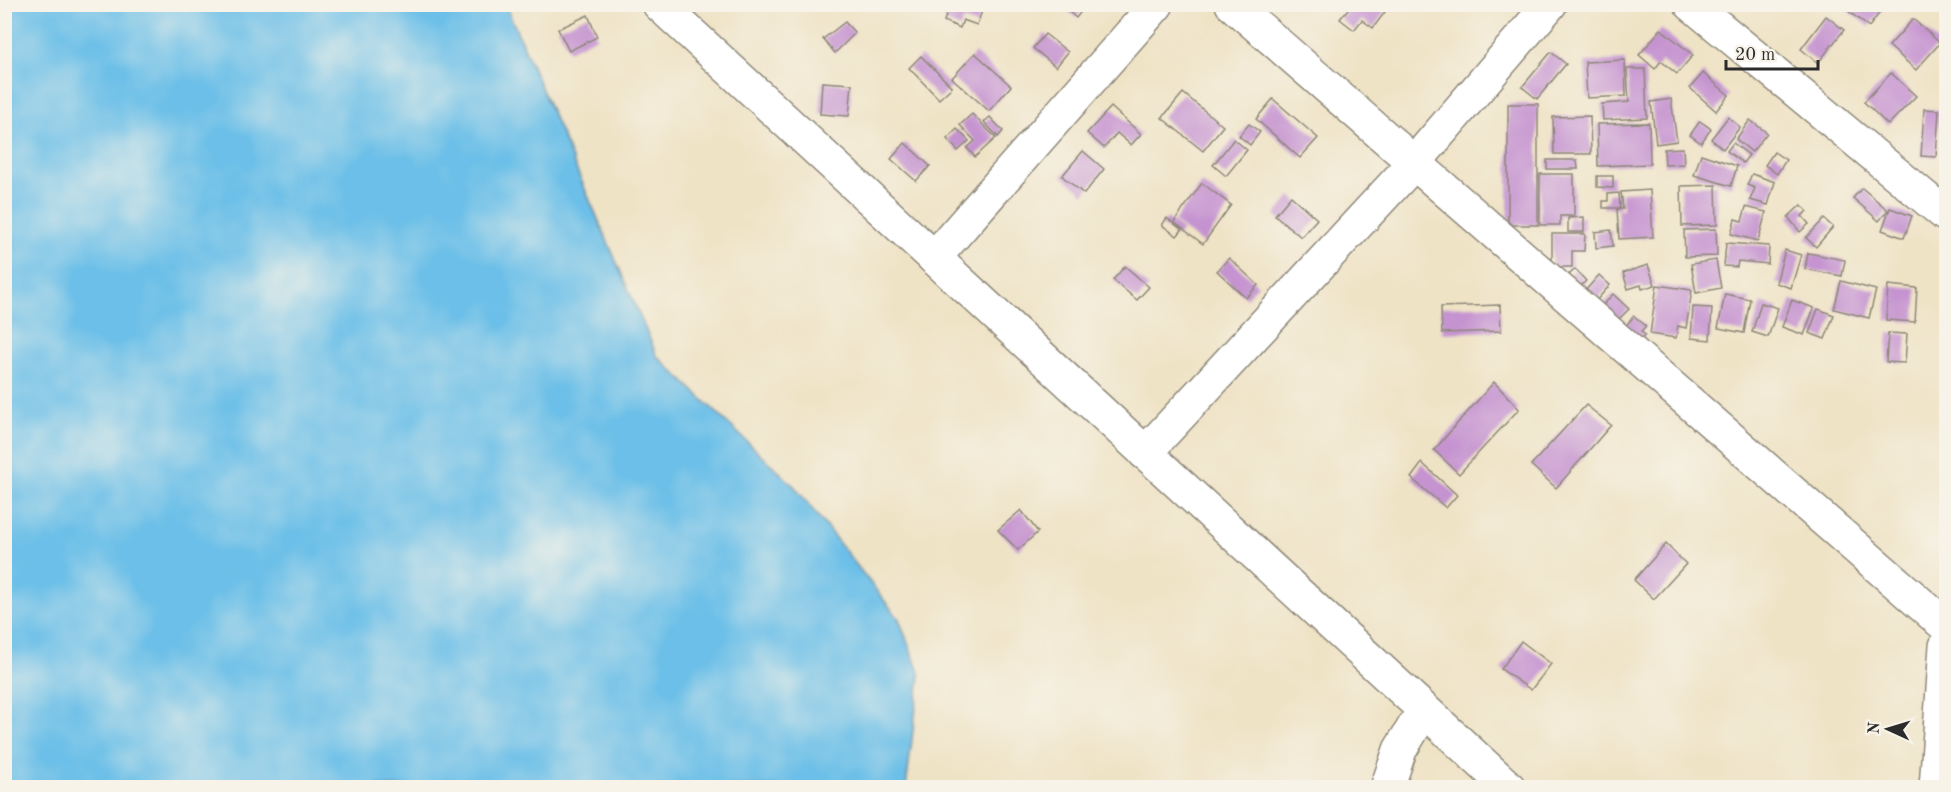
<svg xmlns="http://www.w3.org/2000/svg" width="1951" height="792" viewBox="0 0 1951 792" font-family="'Old Standard TT',serif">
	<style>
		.water { fill: #6cbfe8; stroke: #4c758a; stroke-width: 1.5 }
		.building { fill: #c593d0 }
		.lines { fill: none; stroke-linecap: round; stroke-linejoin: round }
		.street-casing { stroke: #8d8778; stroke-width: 36 }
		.street { stroke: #fff; stroke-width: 33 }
	</style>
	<rect width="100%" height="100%" fill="#f7f3e8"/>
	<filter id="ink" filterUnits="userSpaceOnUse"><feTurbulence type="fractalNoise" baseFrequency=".0167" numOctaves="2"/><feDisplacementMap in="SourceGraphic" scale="12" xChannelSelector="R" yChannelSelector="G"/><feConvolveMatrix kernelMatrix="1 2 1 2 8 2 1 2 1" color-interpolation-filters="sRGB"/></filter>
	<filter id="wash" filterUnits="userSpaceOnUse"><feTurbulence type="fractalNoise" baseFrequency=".008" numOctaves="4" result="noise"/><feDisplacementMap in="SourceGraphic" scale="24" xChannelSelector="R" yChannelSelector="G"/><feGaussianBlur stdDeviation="1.35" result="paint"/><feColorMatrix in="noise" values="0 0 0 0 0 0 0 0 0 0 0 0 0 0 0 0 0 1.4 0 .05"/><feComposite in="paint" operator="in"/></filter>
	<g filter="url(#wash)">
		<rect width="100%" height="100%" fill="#efe3c6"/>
		<!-- water -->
		<path class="water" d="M5,4L508,5L509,13L657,356L794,486L899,619L920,675L906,787H5Z"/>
		<g id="blocks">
			<!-- building -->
			<g class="building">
				<path d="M950,4H973L983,8L977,25L963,20L960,28L944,21Z"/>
				<path d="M1060,4H1087L1076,18Z"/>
				<path d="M1352,4H1375L1385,12L1373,28L1362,20L1354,30L1340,19Z"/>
				<path d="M1845,4H1886L1869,27L1843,7Z"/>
				<path d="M588,15L597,37L569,51L558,29Z"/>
				<path d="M1826,16L1844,30L1818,63L1801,49Z"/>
				<path d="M1913,19L1940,43L1916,70L1889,46Z"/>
				<path d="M845,22L855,33L835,53L823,39Z"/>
				<path d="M1661,29L1693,55L1677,74L1661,61L1655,69L1639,55Z"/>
				<path d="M1045,34L1068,52L1056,67L1033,48Z"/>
				<path d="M1551,52L1566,64L1537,99L1522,87Z"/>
				<path d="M975,53L1011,86L989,111L952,78Z"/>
				<path d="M921,56L952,87L939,99L909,68Z"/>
				<path d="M1625,60L1626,96L1587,98L1585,62Z"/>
				<path d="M1627,69H1645L1647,118L1603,120L1602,104L1629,102Z"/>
				<path d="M1703,73L1729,95L1716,111L1690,88Z"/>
				<path d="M1891,73L1916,96L1888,125L1864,102Z"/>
				<path d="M822,82L852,84L849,116L820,114Z"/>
				<path d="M1183,93L1223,126L1203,151L1162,118Z"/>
				<path d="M1273,99L1318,138L1300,158L1256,119Z"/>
				<path d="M1671,99L1677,141L1656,144L1651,102Z"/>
				<rect x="1508" y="104" width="30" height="121"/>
				<path d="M1111,107L1141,134L1131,145L1117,133L1104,148L1087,133Z"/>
				<path d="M1924,109L1939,110L1936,157L1921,156Z"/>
				<path d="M972,114L996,138L975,157L967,148L975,141L960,125Z"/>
				<path d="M1590,116L1591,154H1554L1553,117Z"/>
				<path d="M990,117L1003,131L998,137L984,122Z"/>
				<path d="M1728,117L1740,127L1723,149L1711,139Z"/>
				<path d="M1750,120L1767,133L1752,152L1736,139Z"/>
				<path d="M1700,121L1711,129L1701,143L1690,135Z"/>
				<path d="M1649,123L1650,164L1598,166L1597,124Z"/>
				<path d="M1249,124L1260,132L1250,145L1239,136Z"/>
				<path d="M957,129L969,141L958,151L947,139Z"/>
				<path d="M1234,139L1247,150L1226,176L1213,165Z"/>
				<path d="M905,143L930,166L916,181L891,159Z"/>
				<path d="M1733,143L1749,155L1743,163L1727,151Z"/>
				<path d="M1683,148L1684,164L1665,165L1664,149Z"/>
				<path d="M1083,151L1104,169L1084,194L1062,176Z"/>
				<path d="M1774,152L1786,160L1777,174L1765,165Z"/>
				<path d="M1701,154L1737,166L1731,186L1694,175Z"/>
				<path d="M1547,160H1577L1578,169H1547Z"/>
				<path d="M1540,174H1574V216H1560V225H1540Z"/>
				<path d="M1752,174L1775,182L1768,205L1750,200L1755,188L1747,185Z"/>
				<path d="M1597,176H1613V188L1597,187Z"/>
				<path d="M1202,183L1231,205L1203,244L1174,222Z"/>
				<path d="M1716,185L1717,225L1682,226L1681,186Z"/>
				<path d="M1862,188L1888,210L1879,221L1853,198Z"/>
				<path d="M1650,190L1653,237L1619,239L1617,209H1623L1621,192Z"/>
				<path d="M1619,193L1620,208H1603V201H1608V194Z"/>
				<path d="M1291,196L1317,219L1301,237L1275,215Z"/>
				<path d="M1801,205L1807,211L1802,216L1809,224L1800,232L1788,217Z"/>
				<path d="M1746,207L1766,212L1758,241L1731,234L1735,219L1742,221Z"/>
				<path d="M1890,208L1912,216L1904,238L1882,230Z"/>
				<path d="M1584,217V232H1568V218Z"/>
				<path d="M1167,218L1182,230L1177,236L1162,225Z"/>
				<path d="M1824,219L1833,227L1816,247L1806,238Z"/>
				<path d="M1716,229L1717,256L1685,257L1684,230Z"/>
				<path d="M1611,230L1613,246L1596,248L1595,232Z"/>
				<path d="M1552,234H1585L1584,251H1572V267H1552Z"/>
				<path d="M1726,243L1769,246L1768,264L1738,261L1737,267L1724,266Z"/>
				<path d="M1785,250L1801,255L1791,288L1776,283Z"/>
				<path d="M1808,253L1845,260L1842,276L1805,269Z"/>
				<path d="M1229,258L1258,285L1246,298L1217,271Z"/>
				<path d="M1716,260L1721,288L1696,293L1691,264Z"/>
				<path d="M1648,265L1655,285L1642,289L1641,285L1628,289L1623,273Z"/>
				<path d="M1125,266L1149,287L1137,300L1113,280Z"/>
				<path d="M1575,269L1586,281L1572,294L1561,283Z"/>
				<path d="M1599,275L1610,285L1596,301L1585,291Z"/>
				<path d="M1841,281L1876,290L1869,318L1834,309Z"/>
				<path d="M1657,285L1692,290L1686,328L1678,326L1676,338L1650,334Z"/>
				<path d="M1888,285L1917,288L1915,322L1886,320Z"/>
				<path d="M1613,294L1629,309L1618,320L1602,306Z"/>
				<path d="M1725,294L1750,299L1744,333L1718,328Z"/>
				<path d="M1792,300L1814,308L1804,335L1782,327Z"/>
				<path d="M1761,303L1778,308L1768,337L1752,332Z"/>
				<path d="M1500,305L1501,331L1442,333L1441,307Z"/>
				<path d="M1693,307L1712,308L1710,340L1691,338Z"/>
				<path d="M1818,309L1834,315L1825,339L1809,333Z"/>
				<path d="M1634,316L1646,326L1641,331L1645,335L1639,342L1623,329Z"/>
				<path d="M1888,333L1907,334L1905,363L1886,362Z"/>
				<path d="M1494,382L1519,409L1459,474L1434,450Z"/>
				<path d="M1586,405L1611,425L1556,488L1531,465Z"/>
				<path d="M1422,463L1457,495L1446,508L1411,478Z"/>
				<path d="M1021,510L1038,532L1018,550L998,530Z"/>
				<path d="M1666,544L1686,564L1654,599L1634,580Z"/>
				<path d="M1521,641L1551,664L1531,690L1501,669Z"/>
			</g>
		</g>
	</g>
	<g filter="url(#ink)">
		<use href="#blocks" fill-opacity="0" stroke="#8d8778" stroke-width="1.5"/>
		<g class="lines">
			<defs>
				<g id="street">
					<path d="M659,4L1509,788"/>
					<path d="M1232,4L1946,626"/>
					<path d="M1691,4L1946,215"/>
					<path d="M934,258L1157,4"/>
					<path d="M1145,453L1414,163L1550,4"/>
					<path d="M1387,788L1400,750L1424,710"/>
					<path d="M1936,788L1946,646"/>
				</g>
			</defs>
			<!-- street casing -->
			<use href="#street" class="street-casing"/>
			<!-- street -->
			<use href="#street" class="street"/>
		</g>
	</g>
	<!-- margin -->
	<rect width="1951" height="792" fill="none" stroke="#f7f3e8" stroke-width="24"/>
	<!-- north arrow -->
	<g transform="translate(1888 729) rotate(274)" stroke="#f7f3e8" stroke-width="4.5" paint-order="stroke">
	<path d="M0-4.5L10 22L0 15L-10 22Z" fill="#2b2b2b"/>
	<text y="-9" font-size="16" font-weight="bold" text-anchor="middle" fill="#2b2b2b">N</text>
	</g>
	<!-- scale -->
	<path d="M1726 60v9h92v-9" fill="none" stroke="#2b2b2b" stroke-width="3"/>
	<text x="1735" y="60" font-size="18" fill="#2b2b2b" stroke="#f7f3e8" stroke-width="4.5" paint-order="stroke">20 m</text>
</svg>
